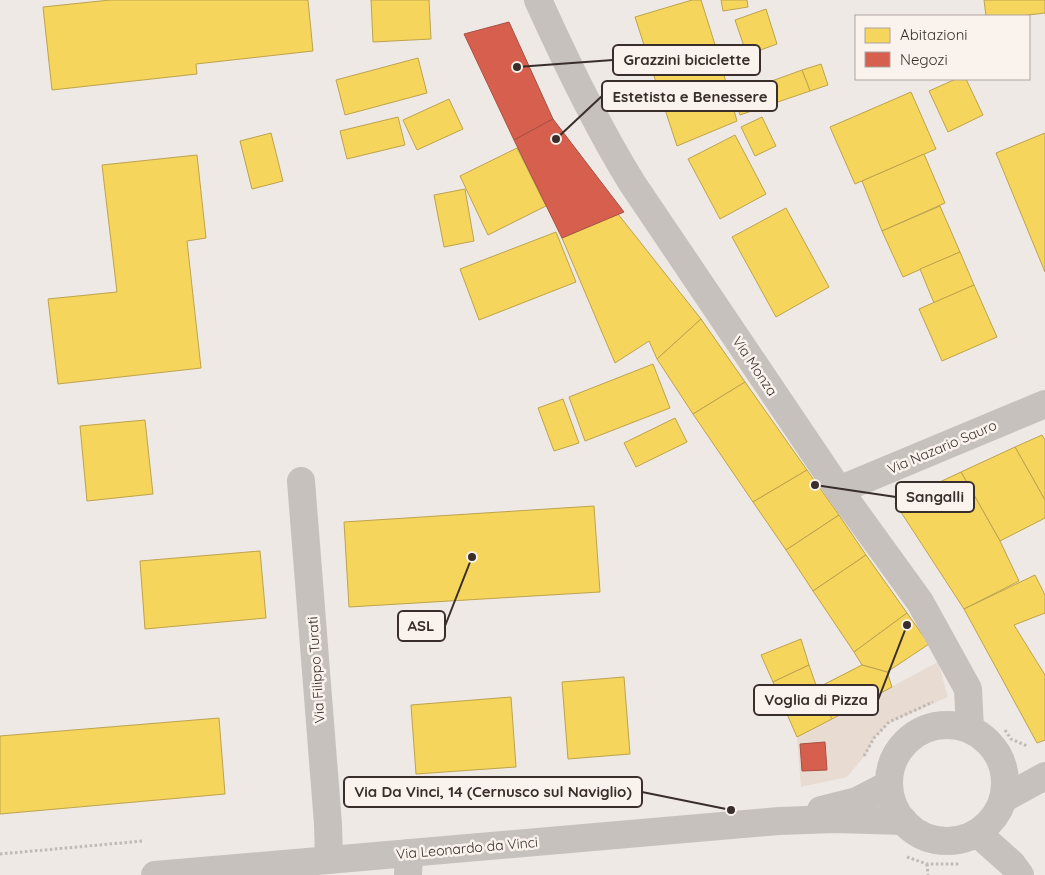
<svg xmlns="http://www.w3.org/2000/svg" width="1045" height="875" viewBox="0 0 1045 875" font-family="Quicksand,sans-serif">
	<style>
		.plaza { fill: #e8dbd2 }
		.homes { fill: #f6d55c; stroke: #bda34d }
		.shops { fill: #d6604d; stroke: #a75143 }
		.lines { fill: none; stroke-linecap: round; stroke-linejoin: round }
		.path { stroke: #c0b9b5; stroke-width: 3; stroke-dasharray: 2.5 2.5; stroke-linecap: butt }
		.minor { stroke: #c7c1bd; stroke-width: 28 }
		.tertiary { stroke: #c7c1bd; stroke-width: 28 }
		.labels { text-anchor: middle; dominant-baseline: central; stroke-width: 5; stroke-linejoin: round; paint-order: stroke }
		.street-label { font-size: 14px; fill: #392e2b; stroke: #faf2ed }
		.leader { fill: none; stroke: #392e2b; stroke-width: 2 }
		.callout-dot { fill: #392e2b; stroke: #faf2ed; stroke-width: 2 }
		.callout { fill: #faf2ed; stroke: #392e2b; stroke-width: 2 }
		.callout-label { font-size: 15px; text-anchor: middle; font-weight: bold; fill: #392e2b }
	</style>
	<rect width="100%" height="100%" fill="#eee9e4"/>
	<!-- plaza -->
	<path class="plaza" d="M938,662L948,697L889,723L874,738L867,753L847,777L801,787L797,737Z"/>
	<!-- homes -->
	<g class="homes">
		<path d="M110,0H308L313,51L196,64L197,74L52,90L43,7Z"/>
		<path d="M371,0H429L431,39L373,42Z"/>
		<path d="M692,0H701L718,54L653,73L635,17Z"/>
		<path d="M721,0H747L748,7L723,11Z"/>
		<path d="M984,0H1045V13L1020,16H986Z"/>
		<path d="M766,9L777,44L747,55L735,20Z"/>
		<path d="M718,54L737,121L677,146L653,73Z"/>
		<path d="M418,58L427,93L345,115L336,80Z"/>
		<path d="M821,64L828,85L810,91L802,70Z"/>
		<path d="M802,70L810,91L740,115L733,95Z"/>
		<path d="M956,79H966L983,115L948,132L929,91Z"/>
		<path d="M911,92L936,149L855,184L830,127Z"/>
		<path d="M449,99L463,129L417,150L403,120Z"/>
		<path d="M398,117L405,145L347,159L340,131Z"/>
		<path d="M762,117L776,146L755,156L741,127Z"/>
		<path d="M271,133L283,181L252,189L240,141Z"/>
		<path d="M1045,133V272L996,153Z"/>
		<path d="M735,135L766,194L720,219L688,159Z"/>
		<path d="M517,148L546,206L488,235L460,176Z"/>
		<path d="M924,154L945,203L882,231L862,181Z"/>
		<path d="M197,155L206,238L187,241L201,368L58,384L48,299L117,292L102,165Z"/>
		<path d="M465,189L474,241L444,247L434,195Z"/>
		<path d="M940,206L960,252L903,277L882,231Z"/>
		<path d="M786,208L829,287L776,317L732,237Z"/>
		<path d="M618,214L701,319L657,359L649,341L615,363L562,238Z"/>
		<path d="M556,232L576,282L479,320L460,269Z"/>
		<path d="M960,252L974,285L934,303L920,269Z"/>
		<path d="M974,285L997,337L942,361L919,309Z"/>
		<path d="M701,319L745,382L693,414L657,359Z"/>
		<path d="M653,364L670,408L585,441L569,397Z"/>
		<path d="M745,382L807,470L753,502L693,414Z"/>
		<path d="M563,399L579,443L554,451L538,408Z"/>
		<path d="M675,418L687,442L636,467L624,443Z"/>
		<path d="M145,420L153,494L87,501L80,426Z"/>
		<path d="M1042,435L1045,440V500L1015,447Z"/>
		<path d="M1015,447L1045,500V518L1000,541L961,472Z"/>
		<path d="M807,470L839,515L786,550L753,502Z"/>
		<path d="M961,472L1000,541L1019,581L964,609L895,503Z"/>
		<path d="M594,506L600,592L349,607L344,522Z"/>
		<path d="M839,515L866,555L813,591L786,550Z"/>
		<path d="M260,551L266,618L145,629L140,561Z"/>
		<path d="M866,555L907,613L854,652L813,591Z"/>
		<path d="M1035,575L1045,595V613L1014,625L1045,675V740L1037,743L964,609Z"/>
		<path d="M907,613L929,644L887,672L862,665L854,652Z"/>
		<path d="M801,639L809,665L773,682L761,655Z"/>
		<path d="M809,665L817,688L832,719L797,737L773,682Z"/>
		<path d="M862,665L887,672L892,687L832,719L817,688Z"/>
		<path d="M624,677L630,754L568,759L562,682Z"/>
		<path d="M511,697L516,767L416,774L411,705Z"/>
		<path d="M219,718L225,794L0,814V736Z"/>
	</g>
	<!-- shops -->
	<g class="shops">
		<path d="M509,22L553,119L514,140L464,34Z"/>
		<path d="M553,119L624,212L562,238L514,140Z"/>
		<path d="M825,742L827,770L802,771L800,744Z"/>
	</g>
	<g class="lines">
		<!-- path -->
		<g class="path">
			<path d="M1005,730L1011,739L1027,746"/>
			<path d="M864,756L874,738L889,722L933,702"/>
			<path d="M0,854L143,841"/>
			<path d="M907,857L927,864H959"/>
			<path d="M927,864L928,875"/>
		</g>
		<!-- minor -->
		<g class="minor">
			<path d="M538,0C566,62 596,125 632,183L839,490L920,602L968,689L970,729"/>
			<path d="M301,481L328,824L329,860"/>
			<path d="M839,490L1045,404"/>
			<path d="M977,833L1012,864L1020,875"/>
			<path d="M408,875L409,853"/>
		</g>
		<!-- tertiary -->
		<g class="tertiary">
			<circle cx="947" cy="783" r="58"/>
			<path d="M1003,799L1045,776"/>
			<path d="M821,810L857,801L888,785"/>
			<path d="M155,875L779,821L835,819L904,821"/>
		</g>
	</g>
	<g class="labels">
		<!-- street labels -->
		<g class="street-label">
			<text transform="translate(755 366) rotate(56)">Via Monza</text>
			<text transform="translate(942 447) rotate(-23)">Via Nazario Sauro</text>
			<text transform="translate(316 670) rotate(-94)">Via Filippo Turati</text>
			<text transform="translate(467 848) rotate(-5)">Via Leonardo da Vinci</text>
		</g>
	</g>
	<!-- callouts -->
	<path class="leader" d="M517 67L613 60M556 139L602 96M815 485L896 497M472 557L445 626M907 625L878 700M731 810L642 792"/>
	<g class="callout-dot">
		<circle cx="517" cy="67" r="5"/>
		<circle cx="556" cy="139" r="5"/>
		<circle cx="815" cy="485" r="5"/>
		<circle cx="472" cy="557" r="5"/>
		<circle cx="907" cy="625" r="5"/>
		<circle cx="731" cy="810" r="5"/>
	</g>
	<g class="callout">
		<rect x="613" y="45" width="147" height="30" rx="5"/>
		<rect x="602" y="81" width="175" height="30" rx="5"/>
		<rect x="896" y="482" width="78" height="30" rx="5"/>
		<rect x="398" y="611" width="47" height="30" rx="5"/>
		<rect x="754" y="685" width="124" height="30" rx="5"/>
		<rect x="344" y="777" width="298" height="30" rx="5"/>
	</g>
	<g class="callout-label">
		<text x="687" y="65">Grazzini biciclette</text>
		<text x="690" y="102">Estetista e Benessere</text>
		<text x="935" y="502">Sangalli</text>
		<text x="421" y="631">ASL</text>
		<text x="816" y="705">Voglia di Pizza</text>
		<text x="493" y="797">Via Da Vinci, 14 (Cernusco sul Naviglio)</text>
	</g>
	<!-- legend -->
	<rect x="855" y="15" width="175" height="65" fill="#faf2ed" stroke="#ada49f"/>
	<rect x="865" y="28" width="25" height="15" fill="#f6d55c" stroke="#ada49f"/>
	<text x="900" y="40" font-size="15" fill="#392e2b">Abitazioni</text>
	<rect x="865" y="52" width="25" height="15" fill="#d6604d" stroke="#ada49f"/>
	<text x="900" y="65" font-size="15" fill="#392e2b">Negozi</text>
</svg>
